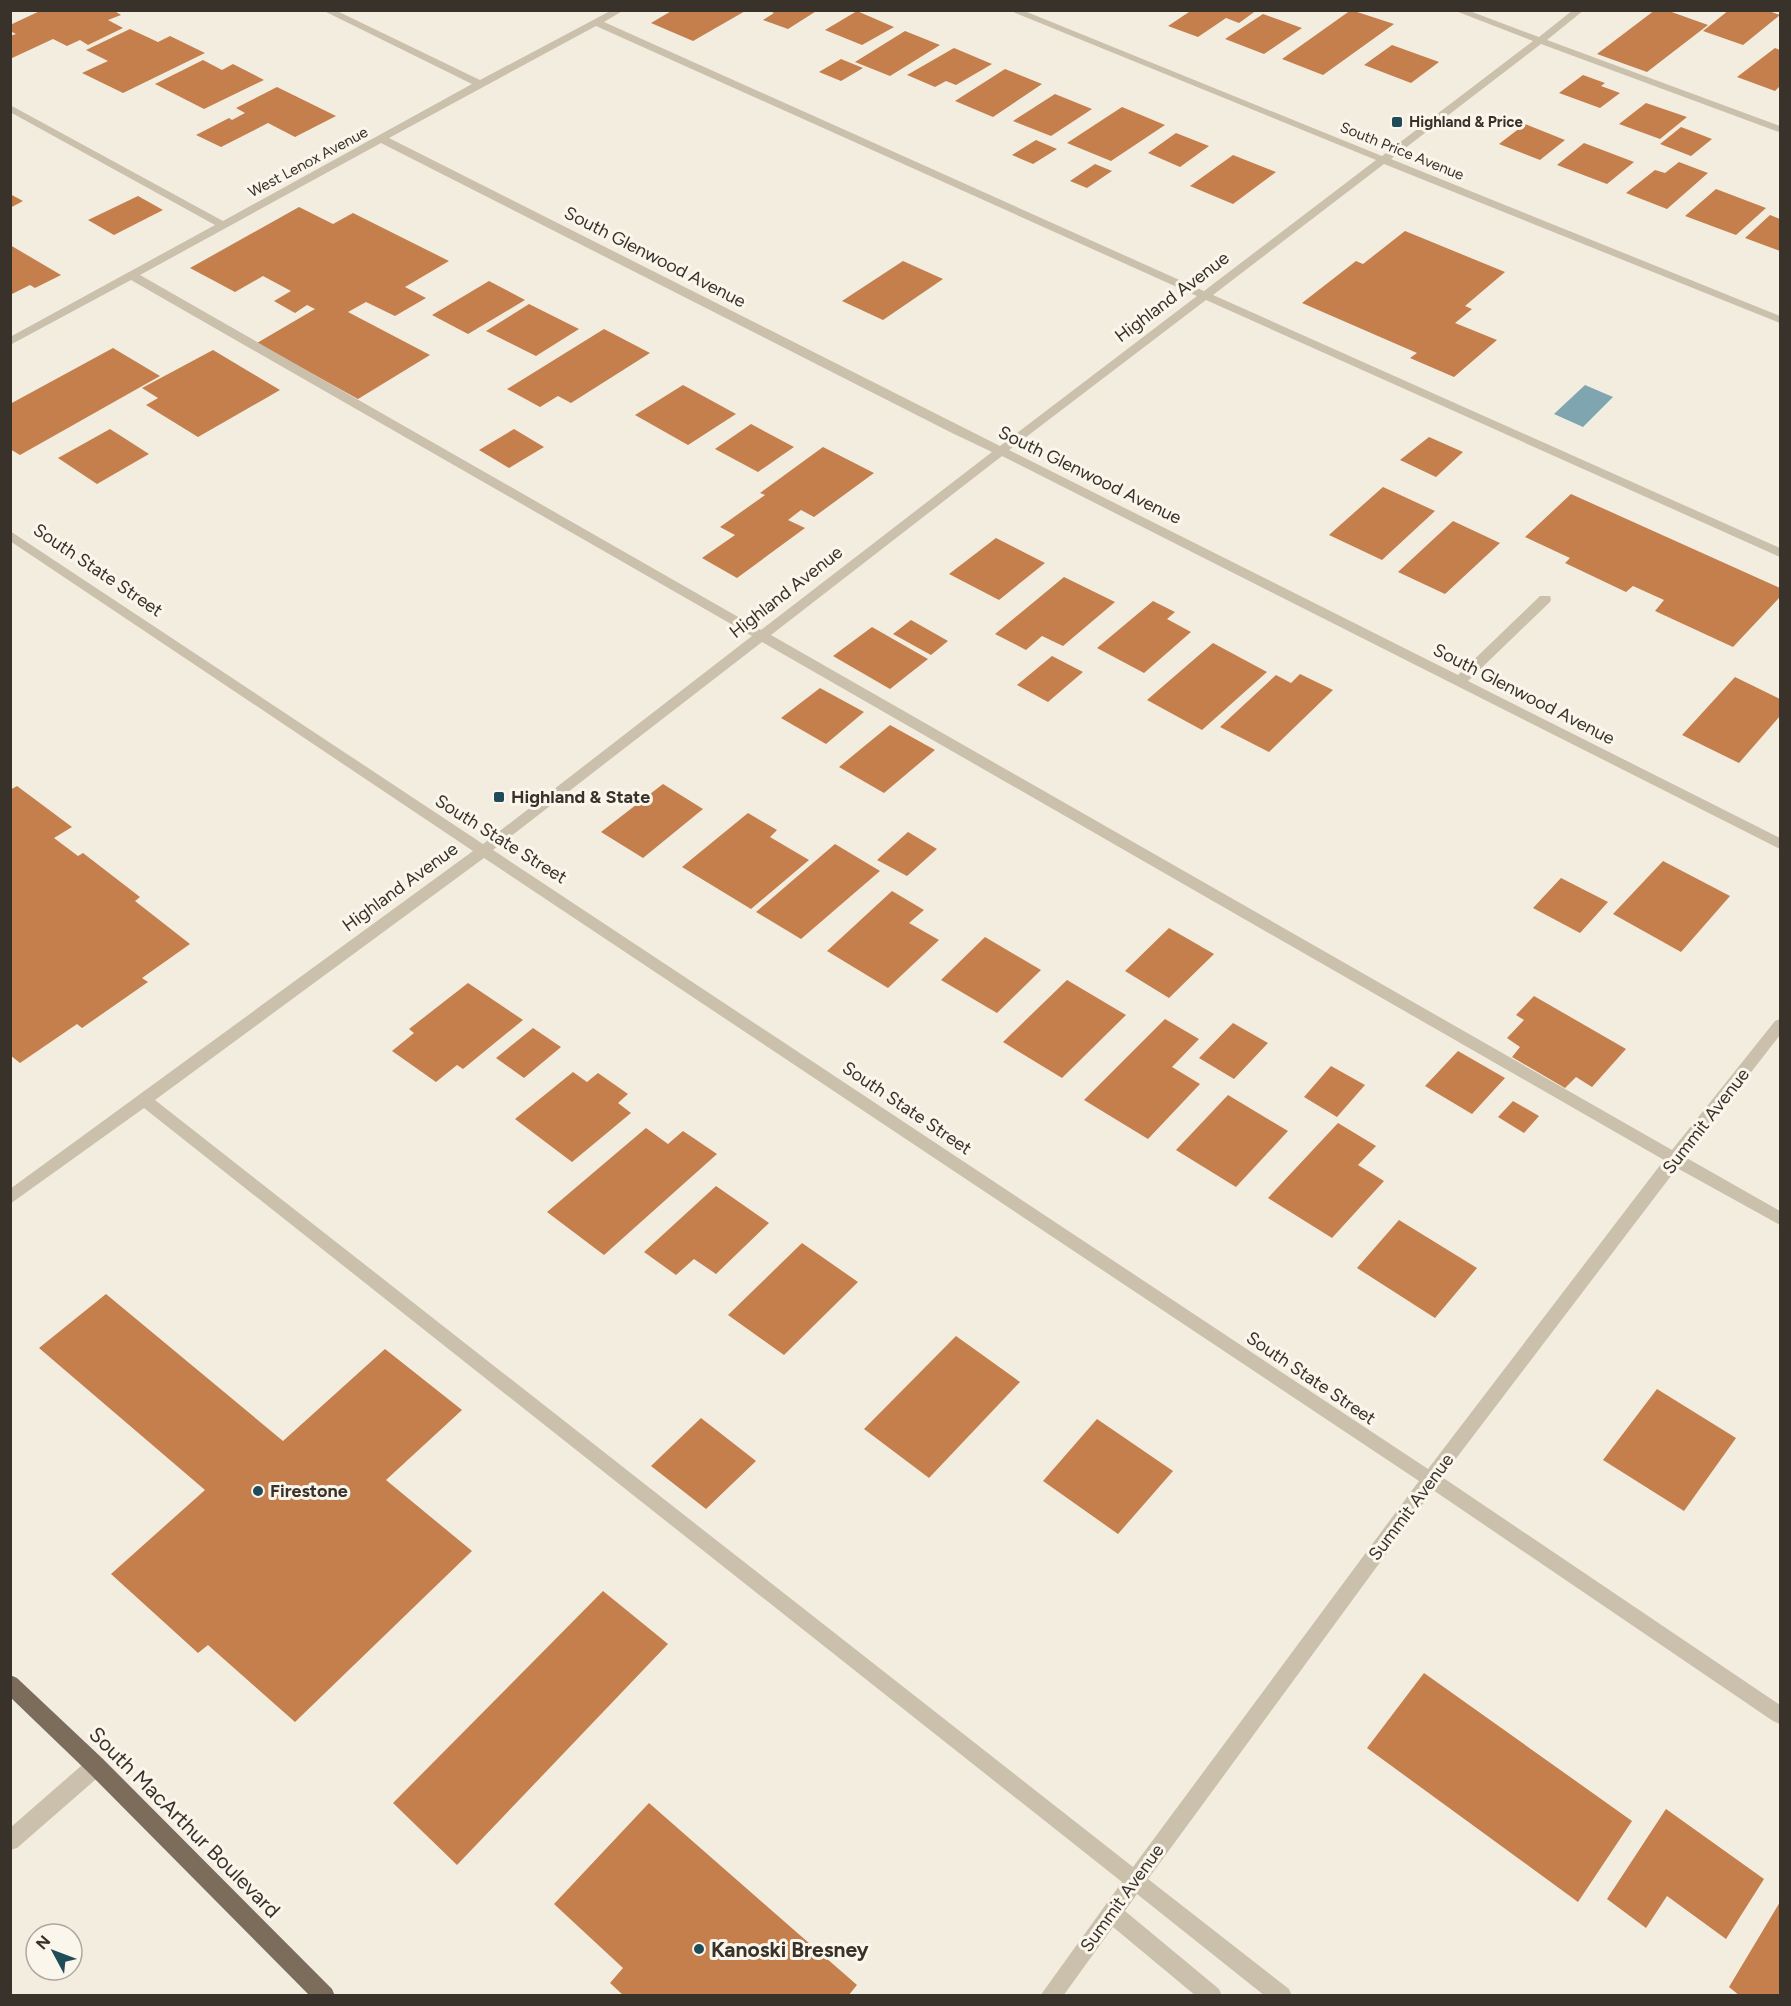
<svg xmlns="http://www.w3.org/2000/svg" width="1791" height="2006" viewBox="0 0 1791 2006" font-family="Figtree,sans-serif">
	<style>
		.water { fill: #7fa5b0 }
		.building { fill: #c47f4c }
		.lines { fill: none; stroke-linecap: round; stroke-linejoin: round }
		.minor { fill: #cbc0ab; fill-rule: evenodd }
		.major { fill: #7b6c5c; fill-rule: evenodd }
		.poi-dot { fill: #204c5a; stroke: #faf6ec; stroke-width: 2 }
		.labels { text-anchor: middle; dominant-baseline: central; stroke-width: 6; stroke-linejoin: round; paint-order: stroke }
		.far-poi-label { font-size: 15px; font-weight: bold; fill: #39322a; stroke: #faf6ec; text-anchor: start }
		.far-street-label { font-size: 15px; fill: #39322a; stroke: #faf6ec }
		.street-label { font-size: 18px; fill: #39322a; stroke: #faf6ec }
		.poi-label { font-size: 18px; font-weight: bold; fill: #39322a; stroke: #faf6ec; text-anchor: start }
		.near-street-label { font-size: 21px; fill: #39322a; stroke: #faf6ec }
		.near-poi-label { font-size: 21px; font-weight: bold; fill: #39322a; stroke: #faf6ec; text-anchor: start }
	</style>
	<rect width="100%" height="100%" fill="#f3ede0"/>
	<!-- water -->
	<path class="water" d="M1585,385L1613,397L1583,427L1554,414Z"/>
	<!-- building -->
	<g class="building">
		<path d="M42,10H113L121,15L108,20L123,28L88,45L80,40L67,46L53,39L10,59V36L16,34L10,31V25Z"/>
		<path d="M673,10H747L693,41L651,23Z"/>
		<path d="M818,10L788,29L763,20L774,13L767,10Z"/>
		<path d="M1186,10H1257L1239,23L1226,18L1198,37L1168,26L1189,12Z"/>
		<path d="M1351,10L1394,24L1323,75L1282,59Z"/>
		<path d="M1655,10H1666L1708,25L1647,72L1597,54Z"/>
		<path d="M1729,10H1766L1780,15L1743,45L1703,31Z"/>
		<path d="M857,11L894,27L862,45L825,30Z"/>
		<path d="M1263,14L1302,28L1264,54L1225,39Z"/>
		<path d="M130,29L158,42L170,36L205,53L123,93L82,73L108,61L86,50Z"/>
		<path d="M905,31L940,45L890,76L855,62Z"/>
		<path d="M1392,45L1439,62L1411,83L1364,65Z"/>
		<path d="M954,48L992,64L956,85L946,81L935,87L907,75Z"/>
		<path d="M1775,48L1780,50V86L1775,91L1737,77Z"/>
		<path d="M841,59L863,68L841,81L819,72Z"/>
		<path d="M203,60L222,70L233,64L264,80L204,109L155,84Z"/>
		<path d="M1005,69L1042,84L993,117L955,101Z"/>
		<path d="M1583,75L1605,83L1601,86L1620,93L1600,108L1559,93Z"/>
		<path d="M277,87L336,116L295,137L268,123L221,147L196,135L229,118L232,120L245,113L236,108Z"/>
		<path d="M1055,94L1092,109L1051,136L1013,121Z"/>
		<path d="M1646,103L1687,117L1660,139L1619,124Z"/>
		<path d="M1122,107L1165,125L1111,161L1067,143Z"/>
		<path d="M1525,124L1565,140L1540,160L1499,144Z"/>
		<path d="M1681,127L1712,139L1691,156L1660,144Z"/>
		<path d="M1176,133L1209,146L1180,167L1148,153Z"/>
		<path d="M1036,140L1057,149L1033,164L1012,155Z"/>
		<path d="M1584,143L1634,162L1607,184L1557,165Z"/>
		<path d="M1233,155L1276,172L1233,204L1190,186Z"/>
		<path d="M1679,162L1708,173L1667,209L1626,193L1655,170L1665,173Z"/>
		<path d="M1095,164L1112,171L1087,188L1070,181Z"/>
		<path d="M1716,189L1766,208L1736,235L1685,216Z"/>
		<path d="M10,194L23,201L10,208Z"/>
		<path d="M138,196L163,210L114,235L88,220Z"/>
		<path d="M299,207L333,224L353,213L449,261L405,287L426,298L395,316L366,302L348,312L430,355L358,399L257,343L315,309L307,305L295,313L274,301L291,291L263,276L235,292L190,268Z"/>
		<path d="M1770,215L1780,219V251L1745,238Z"/>
		<path d="M1405,231L1505,272L1465,306L1472,309L1455,323L1497,340L1454,377L1410,358L1417,353L1302,303L1356,261L1363,264Z"/>
		<path d="M10,245L61,275L35,288L30,285L10,295Z"/>
		<path d="M903,261L943,279L883,320L842,301Z"/>
		<path d="M489,281L525,300L468,334L432,315Z"/>
		<path d="M529,304L579,329L536,356L486,331Z"/>
		<path d="M604,329L650,353L571,403L558,396L540,407L507,389Z"/>
		<path d="M113,348L160,376L20,455L10,449V404Z"/>
		<path d="M213,350L280,390L198,437L146,405L158,398L142,388Z"/>
		<path d="M683,385L736,414L688,445L635,415Z"/>
		<path d="M751,424L794,447L758,472L715,449Z"/>
		<path d="M110,429L149,454L97,484L58,458Z"/>
		<path d="M514,429L544,447L509,468L479,450Z"/>
		<path d="M1429,437L1463,452L1436,477L1400,460Z"/>
		<path d="M823,447L874,473L814,517L801,510L788,520L805,528L737,578L702,558L735,535L720,527L765,495L760,493Z"/>
		<path d="M1383,487L1435,511L1382,560L1329,535Z"/>
		<path d="M1571,494L1780,588V597L1733,647L1655,611L1664,600L1633,586L1626,592L1565,563L1570,558L1525,537Z"/>
		<path d="M1453,521L1500,543L1445,594L1398,572Z"/>
		<path d="M996,538L1045,563L999,600L949,574Z"/>
		<path d="M1064,577L1115,602L1063,646L1042,636L1026,650L995,634Z"/>
		<path d="M1153,601L1175,612L1167,619L1191,632L1144,673L1097,648Z"/>
		<path d="M911,620L948,641L931,655L893,634Z"/>
		<path d="M872,627L928,659L890,689L833,656Z"/>
		<path d="M1213,643L1267,672L1202,730L1147,700Z"/>
		<path d="M1052,656L1083,672L1048,702L1017,685Z"/>
		<path d="M1300,674L1333,690L1269,752L1220,727L1276,675L1291,683Z"/>
		<path d="M1735,677L1780,699V716L1739,763L1682,735Z"/>
		<path d="M820,688L864,712L826,744L781,718Z"/>
		<path d="M890,725L935,750L884,793L839,767Z"/>
		<path d="M663,784L703,809L643,858L601,832Z"/>
		<path d="M17,786L72,827L54,838L78,856L83,853L140,897L135,901L190,944L142,978L148,982L82,1028L77,1024L20,1063L10,1055V790Z"/>
		<path d="M748,813L777,830L770,837L809,860L751,909L682,867Z"/>
		<path d="M908,832L937,849L907,876L877,860Z"/>
		<path d="M835,844L880,871L801,939L756,912Z"/>
		<path d="M1663,861L1730,896L1681,952L1613,914Z"/>
		<path d="M1561,878L1608,902L1580,933L1533,908Z"/>
		<path d="M892,891L924,910L909,923L939,940L888,988L827,951Z"/>
		<path d="M1169,928L1214,954L1169,998L1125,971Z"/>
		<path d="M985,937L1041,970L997,1013L941,980Z"/>
		<path d="M1067,980L1126,1015L1062,1078L1003,1042Z"/>
		<path d="M468,983L523,1020L463,1069L457,1065L436,1082L392,1051L414,1033L409,1029Z"/>
		<path d="M1534,996L1626,1049L1592,1087L1576,1077L1565,1088L1512,1057L1520,1047L1507,1038L1524,1020L1516,1015Z"/>
		<path d="M1165,1019L1199,1039L1172,1067L1200,1084L1148,1139L1084,1100Z"/>
		<path d="M1233,1023L1268,1043L1234,1079L1199,1058Z"/>
		<path d="M533,1028L561,1047L524,1078L496,1058Z"/>
		<path d="M1458,1051L1505,1078L1472,1114L1425,1086Z"/>
		<path d="M1331,1066L1365,1085L1337,1117L1304,1097Z"/>
		<path d="M573,1072L587,1082L598,1073L628,1094L618,1103L631,1113L572,1162L515,1119Z"/>
		<path d="M1228,1095L1288,1131L1236,1187L1176,1150Z"/>
		<path d="M1513,1101L1539,1116L1524,1133L1498,1117Z"/>
		<path d="M1338,1123L1376,1146L1358,1165L1384,1181L1332,1238L1268,1198Z"/>
		<path d="M646,1128L668,1144L683,1131L717,1154L604,1255L547,1212Z"/>
		<path d="M716,1186L769,1223L716,1274L694,1259L676,1275L644,1252Z"/>
		<path d="M1399,1220L1477,1268L1435,1318L1357,1268Z"/>
		<path d="M802,1243L858,1282L784,1355L728,1315Z"/>
		<path d="M106,1294L283,1441L385,1349L462,1410L386,1480L472,1551L295,1722L208,1645L198,1653L111,1574L205,1490L39,1348Z"/>
		<path d="M956,1336L1020,1382L929,1478L864,1429Z"/>
		<path d="M1657,1389L1736,1438L1684,1511L1603,1460Z"/>
		<path d="M701,1418L756,1461L706,1509L651,1466Z"/>
		<path d="M1097,1419L1173,1471L1118,1534L1043,1481Z"/>
		<path d="M603,1591L668,1644L457,1865L393,1803Z"/>
		<path d="M1424,1673L1632,1821L1578,1902L1367,1748Z"/>
		<path d="M649,1803L857,1985L848,1996H624L610,1983L623,1968L554,1904Z"/>
		<path d="M1666,1809L1764,1879L1726,1939L1667,1896L1646,1928L1607,1899Z"/>
		<path d="M1780,1902V1996H1740L1729,1987Z"/>
	</g>
	<g class="lines">
		<!-- minor -->
		<g class="minor">
			<path d="M322,10H335L480,80L612,10H624L604,22L1204,291L1376,160L1008,10H1022L1382,156L1533,41L1453,10H1467L1539,37L1573,10H1584L1547,40L1780,126V132L1776,131L1541,44L1391,159L1780,316V323L1384,164L1213,295L1780,548V557L1206,300L1009,450L1458,675L1540,596H1550L1551,599L1550,602L1468,681L1780,838V849L1002,456L771,635L1672,1150L1775,1021L1780,1019V1035L1685,1157L1780,1211V1225L1677,1168L1442,1477L1780,1705V1724L1773,1721L1433,1490L1148,1879L1289,1989L1292,1996H1265L1137,1894L1125,1911L1219,1989L1222,1996H1196L1113,1927L1063,1996H1040L1122,1882L144,1108L10,1204V1189L473,851L10,541V531L483,844L752,636L131,280L10,345V337L215,225L10,112V105L223,221L472,84ZM596,26L1197,296L1000,446L389,138ZM381,143L952,433L992,452L761,630L140,275ZM762,642L1664,1160L1428,1469L493,850ZM484,858L1419,1481L1133,1867L155,1100Z"/>
			<path d="M96,1757L103,1759L106,1766L103,1773L17,1848L10,1850V1828L89,1759Z"/>
		</g>
		<!-- major -->
		<path class="major" d="M10,1675L17,1678L103,1759L332,1989L335,1996H310L89,1773L10,1697Z"/>
	</g>
	<!-- markers -->
	<g class="poi-dot">
		<rect x="1391" y="116" width="12" height="12" rx="3"/>
		<rect x="493" y="791" width="12" height="12" rx="3"/>
		<circle cx="258" cy="1491" r="6"/>
		<circle cx="699" cy="1949" r="6"/>
	</g>
	<g class="labels">
		<!-- far-poi labels -->
		<g class="far-poi-label">
			<text x="1409" y="122">Highland &amp; Price</text>
		</g>
		<!-- far-street labels -->
		<g class="far-street-label">
			<text transform="translate(1402 151) rotate(22)">South Price Avenue</text>
			<text transform="translate(308 162) rotate(-28)">West Lenox Avenue</text>
		</g>
		<!-- street labels -->
		<g class="street-label">
			<text transform="translate(655 257) rotate(27)">South Glenwood Avenue</text>
			<text transform="translate(1172 297) rotate(-37)">Highland Avenue</text>
			<text transform="translate(1090 475) rotate(26)">South Glenwood Avenue</text>
			<text transform="translate(98 570) rotate(34)">South State Street</text>
			<text transform="translate(786 592) rotate(-38)">Highland Avenue</text>
			<text transform="translate(1524 694) rotate(27)">South Glenwood Avenue</text>
			<text transform="translate(501 839) rotate(32)">South State Street</text>
			<text transform="translate(400 887) rotate(-36)">Highland Avenue</text>
			<text transform="translate(907 1108) rotate(34)">South State Street</text>
			<text transform="translate(1706 1121) rotate(-52)">Summit Avenue</text>
			<text transform="translate(1311 1378) rotate(34)">South State Street</text>
			<text transform="translate(1411 1507) rotate(-53)">Summit Avenue</text>
			<text transform="translate(1122 1898) rotate(-54)">Summit Avenue</text>
		</g>
		<!-- poi labels -->
		<g class="poi-label">
			<text x="511" y="797">Highland &amp; State</text>
			<text x="270" y="1491">Firestone</text>
		</g>
		<!-- near-street labels -->
		<g class="near-street-label">
			<text transform="translate(185 1822) rotate(45)">South MacArthur Boulevard</text>
		</g>
		<!-- near-poi labels -->
		<g class="near-poi-label">
			<text x="711" y="1949">Kanoski Bresney</text>
		</g>
	</g>
	<!-- border -->
	<rect width="1791" height="2006" fill="none" stroke="#39322a" stroke-width="24"/>
	<!-- north arrow -->
	<g transform="translate(54 1952) rotate(311)"><circle r="28" fill="#faf6ec" stroke="#ada89e" stroke-width="1.5"/>
	<path d="M0-4.5L10 22L0 15L-10 22Z" fill="#204c5a"/>
	<text y="-9" font-size="16" font-weight="bold" text-anchor="middle" fill="#39322a">N</text>
	</g>
</svg>
